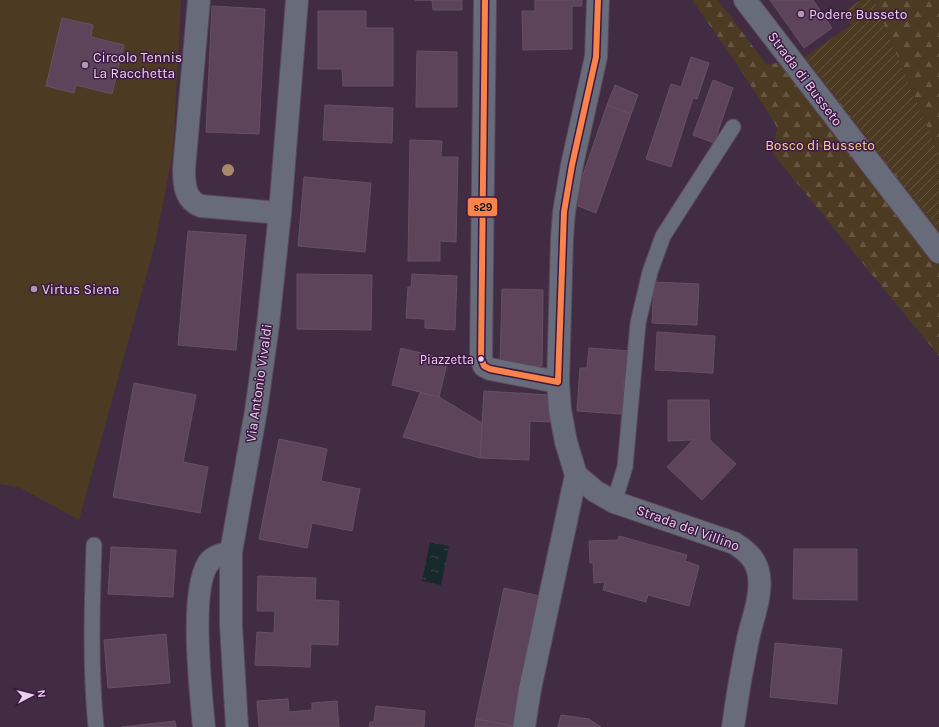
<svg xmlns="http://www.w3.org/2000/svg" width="939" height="727" viewBox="0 0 939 727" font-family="Karla,sans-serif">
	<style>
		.green { fill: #4c3b22 }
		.forest { fill: url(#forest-firs) }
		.garden { fill: url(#garden-furrows) }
		.water { fill: url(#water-ripples) }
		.building { fill: #5e445b; stroke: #655162 }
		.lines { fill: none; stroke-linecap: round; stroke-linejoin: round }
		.service-casing { stroke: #5a485d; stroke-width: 17 }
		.minor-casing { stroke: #5a485d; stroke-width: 24 }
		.service { stroke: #686b79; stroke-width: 15 }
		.minor { stroke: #686b79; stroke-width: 22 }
		.bus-1-casing { stroke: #3d1843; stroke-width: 9 }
		.bus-1 { stroke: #f8844c; stroke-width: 6 }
		.tree { fill: #a8896c }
		.poi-dot { fill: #af98b2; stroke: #3d1843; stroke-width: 1.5 }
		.bus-dot { fill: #ead2ed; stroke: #3d1843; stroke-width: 1.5 }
		.labels { text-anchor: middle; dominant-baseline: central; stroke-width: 3; stroke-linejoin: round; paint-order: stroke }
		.bus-label { font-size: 13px; fill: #ead2ed; stroke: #3d1843; text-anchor: end }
		.poi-label { font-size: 14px; fill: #ead2ed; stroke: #3d1843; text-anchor: start }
		.street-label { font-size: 14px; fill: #ead2ed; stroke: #3d1843 }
		.park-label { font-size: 14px; fill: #fdd58c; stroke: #3d1843 }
		.line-badge { stroke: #3d1843; stroke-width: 1.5 }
		.pale-badge-label { font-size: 11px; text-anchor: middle; font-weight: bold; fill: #111 }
	</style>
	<defs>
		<pattern id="forest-firs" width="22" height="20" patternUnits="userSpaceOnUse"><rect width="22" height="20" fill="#4c3b22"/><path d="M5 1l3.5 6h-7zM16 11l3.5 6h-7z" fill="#665642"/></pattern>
		<pattern id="garden-furrows" width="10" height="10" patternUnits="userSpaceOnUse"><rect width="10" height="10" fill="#4c3b22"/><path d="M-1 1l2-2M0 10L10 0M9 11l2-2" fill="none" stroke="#665642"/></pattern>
		<pattern id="water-ripples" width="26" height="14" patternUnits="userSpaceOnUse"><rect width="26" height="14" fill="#17292d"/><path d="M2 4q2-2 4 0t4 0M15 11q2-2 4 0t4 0" fill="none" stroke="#39474c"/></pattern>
	</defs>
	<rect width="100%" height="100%" fill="#412c44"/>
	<!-- green -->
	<path class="green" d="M0,0H181L173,152L155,244L79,520L21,488L0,484Z"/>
	<!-- forest -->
	<g class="forest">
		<path d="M692,0H718L767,65L805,57L939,229V356L773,154L777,127L735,61Z"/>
		<path d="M874,0H939V156Z"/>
	</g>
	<!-- garden -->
	<path class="garden" d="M861,0H874L939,156V229L805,57L851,25L843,12Z"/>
	<!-- water -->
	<path class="water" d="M430,542L449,546L441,585L422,581Z"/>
	<!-- building -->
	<g class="building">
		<path d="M415,0H462V10H433L432,0Z"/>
		<path d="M535,0H582V6H572V49L523,50L522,11H535Z"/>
		<path d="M770,0H813L832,28L804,48Z"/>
		<path d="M212,6L265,9L259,134L206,132Z"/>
		<path d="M318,11H366V28H393V86H343L342,69H318Z"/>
		<path d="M62,18L93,25L91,37L124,45L112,94L76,85L74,93L46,86Z"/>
		<path d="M417,51L457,52V107H416Z"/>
		<path d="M691,57L709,63L697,99L693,98L671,167L646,159L671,84L681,87Z"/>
		<path d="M713,80L733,88L714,143L693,135Z"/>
		<path d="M615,85L638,95L631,114L607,105Z"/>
		<path d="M325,105L393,108L392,143L323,140Z"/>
		<path d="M607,105L631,114L596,213L573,204Z"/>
		<path d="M410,140L442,141L441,157H458L456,242L440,241V261H408Z"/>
		<path d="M304,177L371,183L365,252L298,246Z"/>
		<path d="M188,231L246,235L236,350L178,345Z"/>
		<path d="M297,274L372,275L371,330L297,329Z"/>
		<path d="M412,274L457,276L455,330L425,328V319L406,318L408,287H411Z"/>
		<path d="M654,282L699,284L697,325L652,323Z"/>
		<path d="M502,289L543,290L542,366L500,365Z"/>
		<path d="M657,332L715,336L713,373L655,370Z"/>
		<path d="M401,348L448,360L439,397L392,385Z"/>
		<path d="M589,348L632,351L630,380H624L622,414L577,411L580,368H587Z"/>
		<path d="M134,383L196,395L183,462L208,467L200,513L113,497Z"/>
		<path d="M484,391L551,395L550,422L530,421L529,460L480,458Z"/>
		<path d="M420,393L439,397L482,423L480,458L403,437Z"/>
		<path d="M668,400H709L710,440L736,464L702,500L667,467L693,440L668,441Z"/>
		<path d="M279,439L327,449L321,481L360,489L352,531L312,523L307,548L259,539Z"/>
		<path d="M619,536L687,555L685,561L699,566L689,606L648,595L646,602L603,590L605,582L594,583L593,563H590L589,541L618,540Z"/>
		<path d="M111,547L176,550L173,597L108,594Z"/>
		<path d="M794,549H857V600L793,599Z"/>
		<path d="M258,576L316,578L315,600L339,601L338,645L311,644L310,667L255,665L257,632L274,633L275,611H257Z"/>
		<path d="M504,588L540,596L513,726L476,719Z"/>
		<path d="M166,634L170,683L108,688L104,640Z"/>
		<path d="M775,643L842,649L837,704L770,697Z"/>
		<path d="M288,699L289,712L312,710V703L337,701L339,727H259L257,701Z"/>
		<path d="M376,706L425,711L424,727H369L370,722H374Z"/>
		<path d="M561,715L589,719L601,727H558Z"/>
		<path d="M476,719L513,726V727H475Z"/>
		<path d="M175,721L176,727H122Z"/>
	</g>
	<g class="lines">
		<defs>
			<g id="service">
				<path d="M614,502L625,467L638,323L650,272L663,236L733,127"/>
				<path d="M94,545C92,606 90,667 96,727"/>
			</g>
			<g id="minor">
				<path d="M199,0L184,169C184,185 185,200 201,206L280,213"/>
				<path d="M485,0L481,358L484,366L490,369L558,382"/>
				<path d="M745,0L939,252"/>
				<path d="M576,475L595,491L614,502L734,543C747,551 757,560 759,576C762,596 752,620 748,639C742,668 737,697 733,727"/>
				<path d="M204,727C201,695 188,582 211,560C216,555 224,554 231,552"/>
				<path d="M237,727L231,625V552L256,411L268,325L280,213L297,0"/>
				<path d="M524,727L530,689L576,475L566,442L560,410L558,382L562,238L564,212L572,165L596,57L598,0"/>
			</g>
		</defs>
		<!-- service casing -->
		<use href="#service" class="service-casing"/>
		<!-- minor casing -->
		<use href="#minor" class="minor-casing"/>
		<!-- service -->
		<use href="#service" class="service"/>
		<!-- minor -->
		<use href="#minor" class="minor"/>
		<defs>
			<path id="bus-1" d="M485,0L481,358L484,366L490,369L558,382L564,212L572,165L596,57L598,0"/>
		</defs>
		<!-- bus-1 casing -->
		<use href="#bus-1" class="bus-1-casing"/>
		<!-- bus-1 -->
		<use href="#bus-1" class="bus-1"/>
	</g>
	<!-- trees -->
	<circle class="tree" cx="228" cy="170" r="6"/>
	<!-- markers -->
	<g class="poi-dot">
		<circle cx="801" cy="14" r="4"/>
		<circle cx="85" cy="65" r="4"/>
		<circle cx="34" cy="289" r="4"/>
	</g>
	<circle class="bus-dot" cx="481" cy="359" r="3.5"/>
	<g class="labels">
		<!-- bus labels -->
		<g class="bus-label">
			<text x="474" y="359">Piazzetta</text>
		</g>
		<!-- poi labels -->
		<g class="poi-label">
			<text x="809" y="14">Podere Busseto</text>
			<text x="93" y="57">Circolo Tennis<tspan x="93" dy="16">La Racchetta</tspan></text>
			<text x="42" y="289">Virtus Siena</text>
		</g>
		<!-- street labels -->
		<g class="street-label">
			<text transform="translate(805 79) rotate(53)">Strada di Busseto</text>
			<text transform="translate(259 383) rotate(-82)">Via Antonio Vivaldi</text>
			<text transform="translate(688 528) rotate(20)">Strada del Villino</text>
		</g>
		<!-- park labels -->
		<g class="park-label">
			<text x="820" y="145">Bosco di Busseto</text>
		</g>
	</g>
	<rect class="line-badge" x="467" y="197" width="31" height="20" rx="4" fill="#f8844c"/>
	<g class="pale-badge-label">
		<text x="483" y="211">s29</text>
	</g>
	<!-- north arrow -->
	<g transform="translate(32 695) rotate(83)" stroke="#3d1843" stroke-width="3" paint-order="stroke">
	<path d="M0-3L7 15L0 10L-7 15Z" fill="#ead2ed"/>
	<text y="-6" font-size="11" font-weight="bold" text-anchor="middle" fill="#ead2ed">N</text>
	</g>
</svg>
